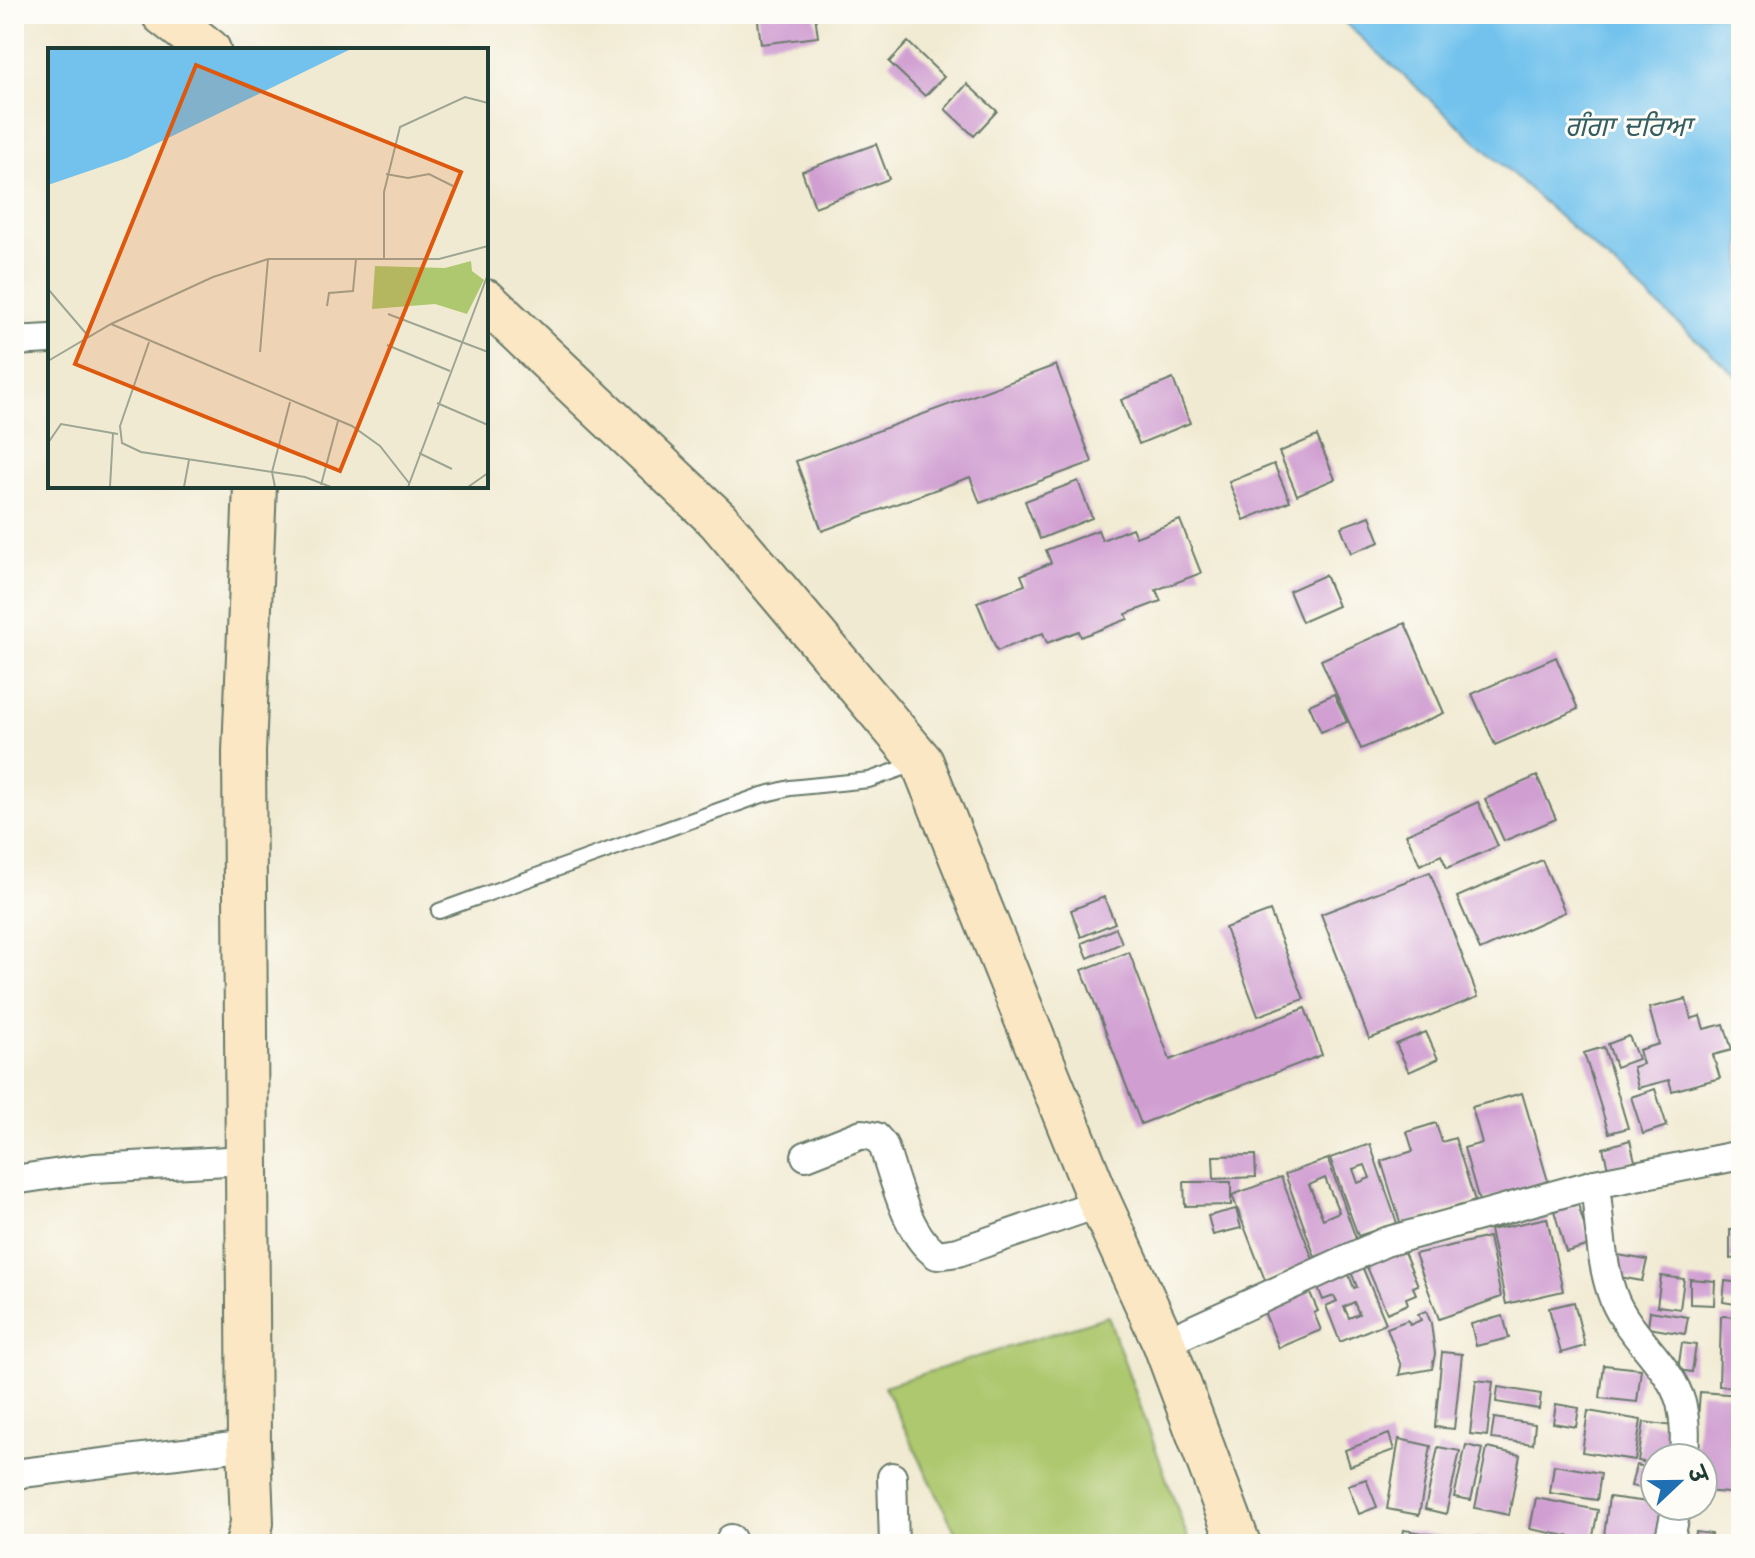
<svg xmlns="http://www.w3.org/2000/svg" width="1755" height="1558" viewBox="0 0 1755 1558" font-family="'Comic Neue','Playpen Sans Deva','Noto Sans Gurmukhi',sans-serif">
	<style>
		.green { fill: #adc86e; stroke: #668251; stroke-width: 2 }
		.water { fill: #72c2ed; stroke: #488090; stroke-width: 2 }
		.building { fill: #d09ed1; fill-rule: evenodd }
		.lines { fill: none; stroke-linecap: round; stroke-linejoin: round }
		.lane-casing { stroke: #687a6b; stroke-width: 18 }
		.street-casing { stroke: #687a6b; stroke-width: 32 }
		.secondary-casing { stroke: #687a6b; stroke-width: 46 }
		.lane { stroke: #fff; stroke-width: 14 }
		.street { stroke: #fff; stroke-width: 28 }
		.secondary { stroke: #fbe7c3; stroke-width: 42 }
		.labels { text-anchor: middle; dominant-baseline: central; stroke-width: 6; stroke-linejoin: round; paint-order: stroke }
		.water-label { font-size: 28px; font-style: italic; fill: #345e62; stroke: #fdfcf7 }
		.inset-road { fill: none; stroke: #9da593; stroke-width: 2 }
		.view { fill: #de580e; fill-opacity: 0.15; stroke: #de580e; stroke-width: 4 }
		.inset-edge { fill: none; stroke: #1f3d34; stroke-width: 4 }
	</style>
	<rect width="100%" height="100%" fill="#fdfcf7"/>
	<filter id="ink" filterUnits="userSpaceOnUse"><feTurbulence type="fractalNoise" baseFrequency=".0125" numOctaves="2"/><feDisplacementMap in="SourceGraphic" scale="16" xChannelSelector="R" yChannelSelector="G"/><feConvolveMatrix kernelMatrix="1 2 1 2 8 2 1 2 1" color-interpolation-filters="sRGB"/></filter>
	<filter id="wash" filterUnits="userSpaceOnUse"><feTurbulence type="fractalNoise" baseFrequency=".006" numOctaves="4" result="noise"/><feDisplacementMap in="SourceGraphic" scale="32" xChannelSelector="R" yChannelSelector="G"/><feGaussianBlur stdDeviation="1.8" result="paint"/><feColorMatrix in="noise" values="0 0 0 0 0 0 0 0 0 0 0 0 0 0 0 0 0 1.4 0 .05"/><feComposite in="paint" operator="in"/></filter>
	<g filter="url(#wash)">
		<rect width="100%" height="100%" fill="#f1ead2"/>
		<!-- green -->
		<path class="green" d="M1108,1316L1190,1544H961L884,1386Z"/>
		<!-- water -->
		<path class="water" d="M1335,14H1741V380Z"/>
		<g id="blocks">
			<!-- building -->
			<g class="building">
				<path d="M757,14H815L818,37L761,44Z"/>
				<path d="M908,42L944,77L925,96L889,62Z"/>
				<path d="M967,84L997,111L974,136L945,109Z"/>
				<path d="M876,144L889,179L815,207L802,171Z"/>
				<path d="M1056,365L1092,462L980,503L970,477L822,531L796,461Z"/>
				<path d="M1173,379L1190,423L1139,444L1121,400Z"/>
				<path d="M1317,436L1335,479L1297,495L1279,452Z"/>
				<path d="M1274,464L1290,501L1244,520L1229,482Z"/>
				<path d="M1078,481L1092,518L1040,539L1025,501Z"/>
				<path d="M1370,516L1380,542L1351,553L1341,527Z"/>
				<path d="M1180,520L1201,573L1156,590L1161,601L1126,614L1128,619L1081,637L1079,631L1047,643L1043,633L997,651L977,602L1025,585L1021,575L1051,563L1046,550L1098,530L1102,540L1132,528L1136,537Z"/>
				<path d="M1325,575L1338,606L1302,622L1289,591Z"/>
				<path d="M1405,623L1444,713L1361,749L1321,660Z"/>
				<path d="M1556,657L1578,709L1495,745L1472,694Z"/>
				<path d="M1334,694L1347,722L1321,732L1309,705Z"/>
				<path d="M1537,776L1556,819L1504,841L1485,799Z"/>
				<path d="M1478,802L1498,846L1447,868L1441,855L1420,865L1406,834Z"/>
				<path d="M1542,860L1565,912L1480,950L1457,897Z"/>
				<path d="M1430,872L1478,997L1369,1039L1321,914Z"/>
				<path d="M1104,897L1115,923L1081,937L1071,910Z"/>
				<path d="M1270,911L1304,999L1258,1016L1225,928Z"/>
				<path d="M1116,928L1122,943L1088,958L1082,943Z"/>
				<path d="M1129,952L1170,1060L1305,1008L1322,1055L1141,1124L1082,970Z"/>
				<path d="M1686,999L1691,1019L1700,1016L1704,1029L1724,1024L1732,1050L1713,1055L1720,1078L1672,1091L1669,1080L1638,1088L1633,1067L1643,1064L1639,1050L1659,1044L1649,1008Z"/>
				<path d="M1740,1009H1741V1028L1736,1026Z"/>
				<path d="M1426,1032L1438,1059L1409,1072L1396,1044Z"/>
				<path d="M1629,1036L1638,1059L1616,1067L1608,1044Z"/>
				<path d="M1604,1047L1628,1128L1609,1133L1584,1053Z"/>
				<path d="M1655,1089L1667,1126L1643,1134L1631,1097Z"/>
				<path d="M1522,1093L1548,1181L1479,1201L1464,1148L1482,1143L1472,1107Z"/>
				<path d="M1436,1123L1442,1142L1455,1138L1475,1201L1401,1225L1381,1161L1413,1151L1407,1132Z"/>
				<path d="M1630,1140L1635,1161L1608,1168L1603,1148Z"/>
				<path d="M1370,1144L1397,1223L1358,1236L1330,1158ZM1365,1165L1370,1178L1358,1183L1353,1169Z"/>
				<path d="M1255,1155L1256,1177L1214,1179L1213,1156Z"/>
				<path d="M1328,1159L1357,1242L1315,1257L1285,1174ZM1325,1178L1339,1212L1323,1219L1309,1185Z"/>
				<path d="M1281,1177L1314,1262L1265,1280L1232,1195Z"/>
				<path d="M1184,1182H1231V1205L1185,1206Z"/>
				<path d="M1578,1204L1590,1245L1566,1252L1554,1211Z"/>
				<path d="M1236,1209L1241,1228L1213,1235L1208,1216Z"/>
				<path d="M1547,1218L1563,1291L1506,1304L1490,1230Z"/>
				<path d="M1730,1230H1741V1258L1730,1259Z"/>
				<path d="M1489,1237L1501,1297L1439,1319L1415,1254Z"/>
				<path d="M1401,1245L1418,1285L1413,1287L1416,1294L1406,1298L1408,1304L1387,1313L1364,1260Z"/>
				<path d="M1618,1255L1647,1260L1642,1281L1614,1276Z"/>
				<path d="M1361,1264L1386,1323L1340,1342L1326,1306L1337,1301L1334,1296L1323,1300L1316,1283L1347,1270L1354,1288L1357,1287L1350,1269ZM1354,1302L1359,1314L1349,1318L1344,1307Z"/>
				<path d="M1661,1276L1684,1279L1680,1309L1657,1306Z"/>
				<path d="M1690,1279L1715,1281L1714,1305L1690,1304Z"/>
				<path d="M1725,1281L1741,1283V1305L1723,1302Z"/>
				<path d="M1308,1288L1318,1311L1314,1313L1321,1330L1279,1348L1262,1307Z"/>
				<path d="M1574,1302L1585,1346L1561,1353L1549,1308Z"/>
				<path d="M1426,1311L1431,1323L1435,1354L1432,1369L1399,1375L1401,1366L1387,1328L1408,1320L1410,1325L1421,1320L1418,1314Z"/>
				<path d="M1650,1311L1688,1317L1685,1334L1648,1328Z"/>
				<path d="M1503,1316L1509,1338L1476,1346L1471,1324Z"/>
				<path d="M1721,1316L1741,1317V1387L1719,1386Z"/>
				<path d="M1682,1343L1696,1345L1692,1372L1678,1370Z"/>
				<path d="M1442,1352L1462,1354L1454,1429L1435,1427Z"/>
				<path d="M1604,1365L1641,1369L1637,1402L1600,1398Z"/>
				<path d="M1476,1380L1493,1382L1487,1436L1470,1434Z"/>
				<path d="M1498,1387L1541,1394L1539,1409L1496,1402Z"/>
				<path d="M1700,1392L1741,1395V1494L1703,1491V1458H1695Z"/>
				<path d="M1556,1404L1579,1408L1576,1427L1553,1423Z"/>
				<path d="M1588,1411L1641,1420L1635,1460L1582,1452Z"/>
				<path d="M1494,1418L1535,1424L1533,1444L1491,1439Z"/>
				<path d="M1644,1422L1673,1426L1668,1458H1655V1464L1638,1461Z"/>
				<path d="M1389,1434L1394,1450L1350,1466L1345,1450Z"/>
				<path d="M1399,1439L1431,1446L1419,1515L1387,1509Z"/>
				<path d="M1466,1445L1483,1449L1471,1500L1454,1497Z"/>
				<path d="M1438,1447L1460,1451L1446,1514L1425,1509Z"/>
				<path d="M1487,1448L1520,1455L1509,1515L1475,1508Z"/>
				<path d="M1554,1465L1601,1473L1597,1500L1550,1493Z"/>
				<path d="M1636,1465L1655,1469V1491L1631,1486Z"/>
				<path d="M1366,1479L1377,1507L1359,1514L1348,1485Z"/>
				<path d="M1609,1497L1655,1503V1506H1662L1657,1542L1604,1536Z"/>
				<path d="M1536,1498L1598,1510L1592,1541L1530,1529Z"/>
				<path d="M1404,1530L1468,1540V1544H1401Z"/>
				<path d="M1696,1532L1712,1534L1711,1544H1694Z"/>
				<path d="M1473,1537L1498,1539V1544H1473Z"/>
				<path d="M1504,1538L1533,1542V1544H1504Z"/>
			</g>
		</g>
	</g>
	<g filter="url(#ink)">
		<use href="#blocks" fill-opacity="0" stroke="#687a6b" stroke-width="2"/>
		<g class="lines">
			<defs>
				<path id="lane" d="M439,911L762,795L790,788L869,780L918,763"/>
				<g id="street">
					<path d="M14,341L50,339"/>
					<path d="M806,1156L862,1134L876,1137L883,1145C895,1179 907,1235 937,1255L958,1252L1100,1203"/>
					<path d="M14,1180L94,1168L247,1160"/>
					<path d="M1595,1184C1600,1222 1600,1263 1614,1299C1629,1336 1671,1366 1681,1403C1686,1422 1685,1439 1684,1458"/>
					<path d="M1164,1343L1385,1242L1595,1184L1741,1155"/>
					<path d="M14,1474L249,1445"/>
					<path d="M892,1477L894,1544"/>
					<path d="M1669,1542L1677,1506"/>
					<path d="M731,1544V1539"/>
				</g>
				<g id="secondary">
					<path d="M163,14L209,50"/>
					<path d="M486,301L718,520L922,762L1100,1203L1164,1343L1239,1544"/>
					<path d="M247,1544L252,1523L249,1445L244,752L255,486"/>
				</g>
			</defs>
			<!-- lane casing -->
			<use href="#lane" class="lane-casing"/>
			<!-- street casing -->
			<use href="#street" class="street-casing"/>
			<!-- secondary casing -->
			<use href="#secondary" class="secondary-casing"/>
			<!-- lane -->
			<use href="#lane" class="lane"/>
			<!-- street -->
			<use href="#street" class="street"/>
			<!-- secondary -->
			<use href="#secondary" class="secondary"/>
		</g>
	</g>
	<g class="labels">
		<!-- water labels -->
		<g class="water-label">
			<text x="1628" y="127">ਗੰਗਾ ਦਰਿਆ</text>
		</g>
	</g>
	<!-- overview -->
	<g transform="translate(48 48)">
		<rect width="440" height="440" fill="#f1ead2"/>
		<path d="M423,213L424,223L436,232L419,266L387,256L324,261L327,218L397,220Z" fill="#adc86e"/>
		<path d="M0,1H303L79,110L0,137Z" fill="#72c2ed"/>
		<path class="inset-road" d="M338,126L360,130L381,126L405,138M336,210V144L352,79L417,49L440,55M0,241L41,289M279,258L281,245L305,243L308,211M340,266L440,304M63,276L304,378L332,398L361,435M101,294L72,378L74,395L93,404L257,429L283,439M339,297L402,323M212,304L220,211M0,313L63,276L165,229L220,211H391L440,198M389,355L440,377M0,395L13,376L70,386M371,405L404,421M273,437L290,373M62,439L65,385M136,439L141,412M227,439L224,424L242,354M360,439L440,226M420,439L440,425"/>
		<path class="view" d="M148,17L413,124L292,423L27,316Z"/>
		<rect width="440" height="440" class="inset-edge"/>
	</g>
	<!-- margin -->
	<rect width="1755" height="1558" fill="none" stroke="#fdfcf7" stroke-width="48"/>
	<!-- north arrow -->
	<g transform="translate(1679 1482) rotate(68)"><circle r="38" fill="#fdfcf7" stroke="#a4b0a9" stroke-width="2"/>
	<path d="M0-6L14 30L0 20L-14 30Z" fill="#1f6fb2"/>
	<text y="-12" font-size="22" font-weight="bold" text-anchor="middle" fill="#1f3d34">उ</text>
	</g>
</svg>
